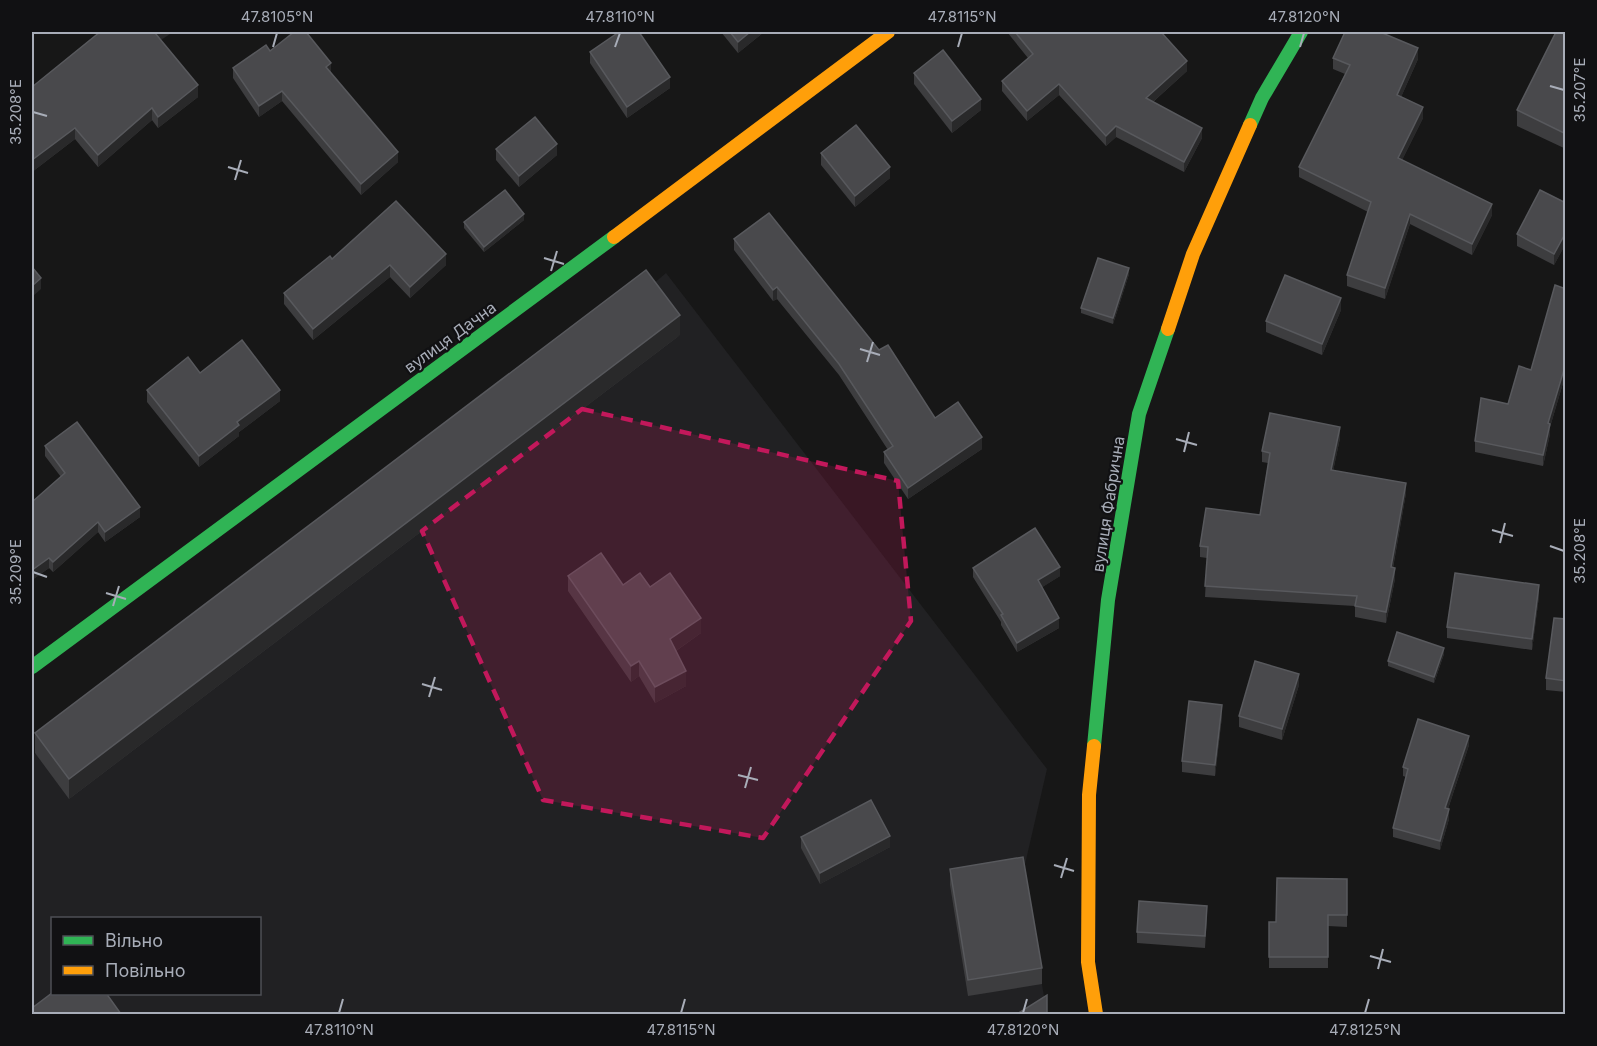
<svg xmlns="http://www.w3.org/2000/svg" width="1597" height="1046" viewBox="0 0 1597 1046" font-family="Inter,sans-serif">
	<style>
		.built { fill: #212123; fill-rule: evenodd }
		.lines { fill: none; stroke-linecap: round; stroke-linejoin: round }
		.fast { stroke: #30b455; stroke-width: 14 }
		.slow { stroke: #ff9f0a; stroke-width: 14 }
		.wall { fill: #3d3d3f }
		.shaded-wall { fill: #29292a }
		.building { fill: #49494c; stroke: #58595d; stroke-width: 1.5 }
		.marked { fill: #c2185b; fill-opacity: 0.2; stroke: #c2185b; stroke-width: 4.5; stroke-dasharray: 12 8; stroke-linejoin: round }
		.ticks { fill: none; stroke: #a8adb8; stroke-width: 2 }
		.labels { text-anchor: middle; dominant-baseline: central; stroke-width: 4.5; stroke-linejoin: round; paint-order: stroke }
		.street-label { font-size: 16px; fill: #a8adb8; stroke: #111113 }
		.neatline { fill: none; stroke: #a8adb8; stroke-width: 2 }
		.ticks-label { font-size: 15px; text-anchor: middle; fill: #a8adb8 }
	</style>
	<rect width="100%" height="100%" fill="#171717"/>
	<!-- built -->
	<path class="built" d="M666,273L1047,769L1023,873L1047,1014H32V756L646,290ZM52,918H260V994H52Z"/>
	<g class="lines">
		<!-- fast -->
		<g class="fast">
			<path d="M1250,125L1262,98L1301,32"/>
			<path d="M32,667L614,237"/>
			<path d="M1094,746L1108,600L1139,414L1168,329"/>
		</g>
		<!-- slow -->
		<g class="slow">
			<path d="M614,237L888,32"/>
			<path d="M1168,329L1193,254L1250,125"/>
			<path d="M1094,746L1089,795L1088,962L1096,1014"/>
		</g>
	</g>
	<!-- wall -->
	<g class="wall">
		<path d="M721,32H764L738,53Z"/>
		<path d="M1007,32H1161L1187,71L1153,102L1202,138L1184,172L1116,137L1106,146L1059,95L1027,121L1002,91V81L1028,58Z"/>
		<path d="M1566,32V149L1517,126V110Z"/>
		<path d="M161,40L198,97L158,128L152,120L98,167L75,139L32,172Z"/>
		<path d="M270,51L331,73L398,162L361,195L282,101L259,117L233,78V68Z"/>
		<path d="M590,52L670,88L627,118L590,63Z"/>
		<path d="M1333,58L1418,59L1401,97L1423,118L1402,160L1492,215L1472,255L1410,224L1385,299L1347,286V275L1368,212L1299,177V167L1345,74L1333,69Z"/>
		<path d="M914,73L981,110L952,133L914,84Z"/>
		<path d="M496,149L557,155L519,187L496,160Z"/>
		<path d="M821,153L890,178L855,207L821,165Z"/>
		<path d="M1566,203V243L1554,265L1517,246V234Z"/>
		<path d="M524,220L484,252L464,228V222Z"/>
		<path d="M734,239L879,350L935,418L982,449L908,499L884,463V452L888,450L839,375L777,299L773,301L734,250Z"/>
		<path d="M332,259L446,265L410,298L390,277L313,340L284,304V293Z"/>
		<path d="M1129,274L1113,324L1081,313V308Z"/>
		<path d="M1566,289V373L1550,427V434L1543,466L1475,452V441L1508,404L1531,370Z"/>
		<path d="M1341,310L1322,355L1266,332V321Z"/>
		<path d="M680,335L69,799L35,753V733Z"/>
		<path d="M200,373L280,401L239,432V436L199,467L147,402V390Z"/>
		<path d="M1340,438L1333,471L1406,493L1393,568L1395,579L1386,623L1355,617V606L1205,597L1207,558L1200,557V546L1260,515L1268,463L1262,462V451Z"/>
		<path d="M45,446L140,517L105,542L98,532L53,572L49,568L32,580V502L61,477L45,456Z"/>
		<path d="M973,568L1060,576L1042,587L1059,628L1017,652L1001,625V622L973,577Z"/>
		<path d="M568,576L623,585L650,587L701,633L676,651L686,686L655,703L639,676L631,682L568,591Z"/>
		<path d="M1539,596L1532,650L1447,638V627Z"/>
		<path d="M1566,619V692L1546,690V678Z"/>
		<path d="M1444,654L1434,683L1388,666V661Z"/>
		<path d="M1299,685L1282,740L1239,727V716Z"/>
		<path d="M1222,716L1215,776L1182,772V761Z"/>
		<path d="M1469,745L1448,809L1449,819L1440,850L1393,837V828L1406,777L1403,776V767Z"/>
		<path d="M801,837L890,847L820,884L801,848Z"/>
		<path d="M950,869L1042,968V984L968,996L950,885Z"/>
		<path d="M1347,879V927L1328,926V968H1269V922H1276Z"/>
		<path d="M1207,917L1205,948L1137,943V932Z"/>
	</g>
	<!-- shaded-wall -->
	<g class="shaded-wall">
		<path d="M157,32H173L155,44V33Z"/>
		<path d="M750,32H764L738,53V42Z"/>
		<path d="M1418,48V59L1397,106V95Z"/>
		<path d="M1187,61V71L1146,108V98Z"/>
		<path d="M331,63V74L326,67Z"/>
		<path d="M670,77V88L627,118V107Z"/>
		<path d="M1059,84V95L1027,121V111Z"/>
		<path d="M198,85V97L158,128V117Z"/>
		<path d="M282,91V101L259,117V106Z"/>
		<path d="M981,99V110L952,133V121Z"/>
		<path d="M1423,107V118L1398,168V158Z"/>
		<path d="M152,108V120L98,167V155Z"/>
		<path d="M1116,126V137L1106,146V136Z"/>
		<path d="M75,128V139L32,172V160Z"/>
		<path d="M1202,128V138L1184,172V162Z"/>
		<path d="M557,144V155L519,187V176Z"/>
		<path d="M398,152V162L361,195V184Z"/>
		<path d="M890,167V178L855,207V196Z"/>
		<path d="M1492,204V215L1472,255V244Z"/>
		<path d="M524,214V220L484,252V247Z"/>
		<path d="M1410,214V224L1385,299V288Z"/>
		<path d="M1566,232V243L1554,265V254Z"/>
		<path d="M446,254V265L410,298V287Z"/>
		<path d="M390,265V277L313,340V329Z"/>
		<path d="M1129,268V274L1113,324V318Z"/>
		<path d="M41,278V289L32,297V286Z"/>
		<path d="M777,287V299L773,301V290Z"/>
		<path d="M1341,298V310L1322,355V344Z"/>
		<path d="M680,315V335L69,799V779Z"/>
		<path d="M1566,363V373L1550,427V434L1543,466V455L1548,423Z"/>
		<path d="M280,390V401L239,432V436L199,467V456L237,422Z"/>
		<path d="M1340,427V438L1331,481V470Z"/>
		<path d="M982,437V449L908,499V488Z"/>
		<path d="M1406,483V493L1391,578V567Z"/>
		<path d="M140,507V517L105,542V532Z"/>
		<path d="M98,522V532L53,572V562Z"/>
		<path d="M49,558V568L32,580V570Z"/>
		<path d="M1060,567V576L1038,590V580Z"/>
		<path d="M1395,568V579L1386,623V612Z"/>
		<path d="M1539,585V596L1532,650V639Z"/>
		<path d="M701,618V633L670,655V639Z"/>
		<path d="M1059,618V628L1017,652V643Z"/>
		<path d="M1444,648V654L1434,683V677Z"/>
		<path d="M639,661V676L631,682V666Z"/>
		<path d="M686,671V686L655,703V687Z"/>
		<path d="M1299,674V685L1282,740V729Z"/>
		<path d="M1222,705V716L1215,776V765Z"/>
		<path d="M1469,736V745L1445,818V808Z"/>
		<path d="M1449,809V819L1440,850V841Z"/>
		<path d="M890,836V847L820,884V873Z"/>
	</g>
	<!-- building -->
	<g class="building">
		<path d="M100,32H157L155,33L198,85L158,117L152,108L98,155L75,128L32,160V87Z"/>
		<path d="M294,32H306L331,63L326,67L398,152L361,184L282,91L259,106L233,68L266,45L270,51Z"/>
		<path d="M619,32H639L670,77L627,107L590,52Z"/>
		<path d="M730,32H750L738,42Z"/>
		<path d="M1015,32H1161L1187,61L1146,98L1202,128L1184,162L1116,126L1106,136L1059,84L1027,111L1002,81L1033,54Z"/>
		<path d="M1345,32H1380L1418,48L1397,95L1423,107L1398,158L1492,204L1472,244L1410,214L1385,288L1347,275L1371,202L1299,167L1350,65L1333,58Z"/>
		<path d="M1556,32H1566V134L1517,110Z"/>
		<path d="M943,50L981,99L952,121L914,73Z"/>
		<path d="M535,117L557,144L519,176L496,149Z"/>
		<path d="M856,125L890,167L855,196L821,153Z"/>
		<path d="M505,190L524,214L484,247L464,222Z"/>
		<path d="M1540,190L1566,203V232L1554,254L1517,234Z"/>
		<path d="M396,201L446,254L410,287L390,265L313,329L284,293L330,256L332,259Z"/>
		<path d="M769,213L879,350L888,345L935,418L958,402L982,437L908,488L884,452L893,446L839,364L777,287L773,290L734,239Z"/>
		<path d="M1098,258L1129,268L1113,318L1081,308Z"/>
		<path d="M32,267L41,278L32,286Z"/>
		<path d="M646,270L680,315L69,779L35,733Z"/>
		<path d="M1285,275L1341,298L1322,344L1266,321Z"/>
		<path d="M1555,285L1566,289V363L1548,423L1550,424L1543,455L1475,441L1481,398L1508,404L1519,366L1531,370Z"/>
		<path d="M242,340L280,390L237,422L239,425L199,456L147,390L188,357L200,373Z"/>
		<path d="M1270,413L1340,427L1331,470L1406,483L1391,567L1395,568L1386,612L1355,606L1357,596L1205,586L1208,547L1200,546L1206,508L1260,515L1270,453L1262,451Z"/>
		<path d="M77,422L140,507L105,532L98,522L53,562L49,558L32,570V502L65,473L45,446Z"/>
		<path d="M1035,528L1060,567L1038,580L1059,618L1017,643L1001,615L1003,614L973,568Z"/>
		<path d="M601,553L623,585L640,573L650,587L670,573L701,618L670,639L686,671L655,687L639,661L631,666L568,576Z"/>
		<path d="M1455,573L1539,585L1532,639L1447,627Z"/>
		<path d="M1554,618L1566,619V681L1546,678Z"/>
		<path d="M1397,632L1444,648L1434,677L1388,661Z"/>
		<path d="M1255,661L1299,674L1282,729L1239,716Z"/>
		<path d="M1189,701L1222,705L1215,765L1182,761Z"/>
		<path d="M1418,719L1469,736L1445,808L1449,809L1440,841L1393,828L1408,769L1403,767Z"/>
		<path d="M871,800L890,836L820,873L801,837Z"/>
		<path d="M1023,857L1042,968L968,980L950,869Z"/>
		<path d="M1277,878L1347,879V915H1328V957H1269V922H1276Z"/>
		<path d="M1139,901L1207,906L1205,936L1137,932Z"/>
		<path d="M52,993H106L121,1014H32V1008Z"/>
		<path d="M1047,995V1014H1017Z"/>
	</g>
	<!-- marked area -->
	<path class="marked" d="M582,409L898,481L911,621L763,838L543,800L422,531Z"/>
	<!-- ticks -->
	<path class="ticks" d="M273,47L277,33M615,47L620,33M958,47L962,33M1300,47L1304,33M1550,86L1564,90M33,112L47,116M228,167L248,173M235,180L241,160M544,258L564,264M551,271L557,251M860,349L880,355M867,362L873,342M1176,439L1197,445M1184,452L1189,432M1492,530L1513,536M1500,543L1505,523M1550,546L1564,551M33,572L47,577M106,593L126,599M113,606L119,586M422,684L442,690M429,697L435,677M738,775L758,780M745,788L751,767M1054,865L1074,871M1061,878L1067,858M1370,956L1391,962M1378,969L1383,949M339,1013L343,999M681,1013L685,999M1023,1013L1027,999M1365,1013L1369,999"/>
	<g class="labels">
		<!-- street labels -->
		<g class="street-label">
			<text transform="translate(450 337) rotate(-36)">вулиця Дачна</text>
			<text transform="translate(1108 504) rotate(-81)">вулиця Фабрична</text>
		</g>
	</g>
	<!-- border -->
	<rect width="1597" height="1046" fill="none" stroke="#111113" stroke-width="66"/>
	<!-- legend -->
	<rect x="51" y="917" width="210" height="78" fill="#111113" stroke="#4d4f55" stroke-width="1.5"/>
	<rect x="63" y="936" width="30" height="9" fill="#30b455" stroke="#4d4f55" stroke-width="1.5"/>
	<text x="105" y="947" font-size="18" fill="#a8adb8">Вільно</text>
	<rect x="63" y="966" width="30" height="9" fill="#ff9f0a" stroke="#4d4f55" stroke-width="1.5"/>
	<text x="105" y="977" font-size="18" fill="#a8adb8">Повільно</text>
	<rect x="33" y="33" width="1531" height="980" class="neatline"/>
	<g class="ticks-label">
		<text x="277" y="22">47.8105°N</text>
		<text x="620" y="22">47.8110°N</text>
		<text x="962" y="22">47.8115°N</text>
		<text x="1304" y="22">47.8120°N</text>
		<text transform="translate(1580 90) rotate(-90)" y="5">35.207°E</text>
		<text transform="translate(16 112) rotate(-90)" y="5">35.208°E</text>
		<text transform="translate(1580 551) rotate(-90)" y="5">35.208°E</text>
		<text transform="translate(16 572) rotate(-90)" y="5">35.209°E</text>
		<text x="339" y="1035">47.8110°N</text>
		<text x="681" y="1035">47.8115°N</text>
		<text x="1023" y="1035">47.8120°N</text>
		<text x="1365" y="1035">47.8125°N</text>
	</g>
</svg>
